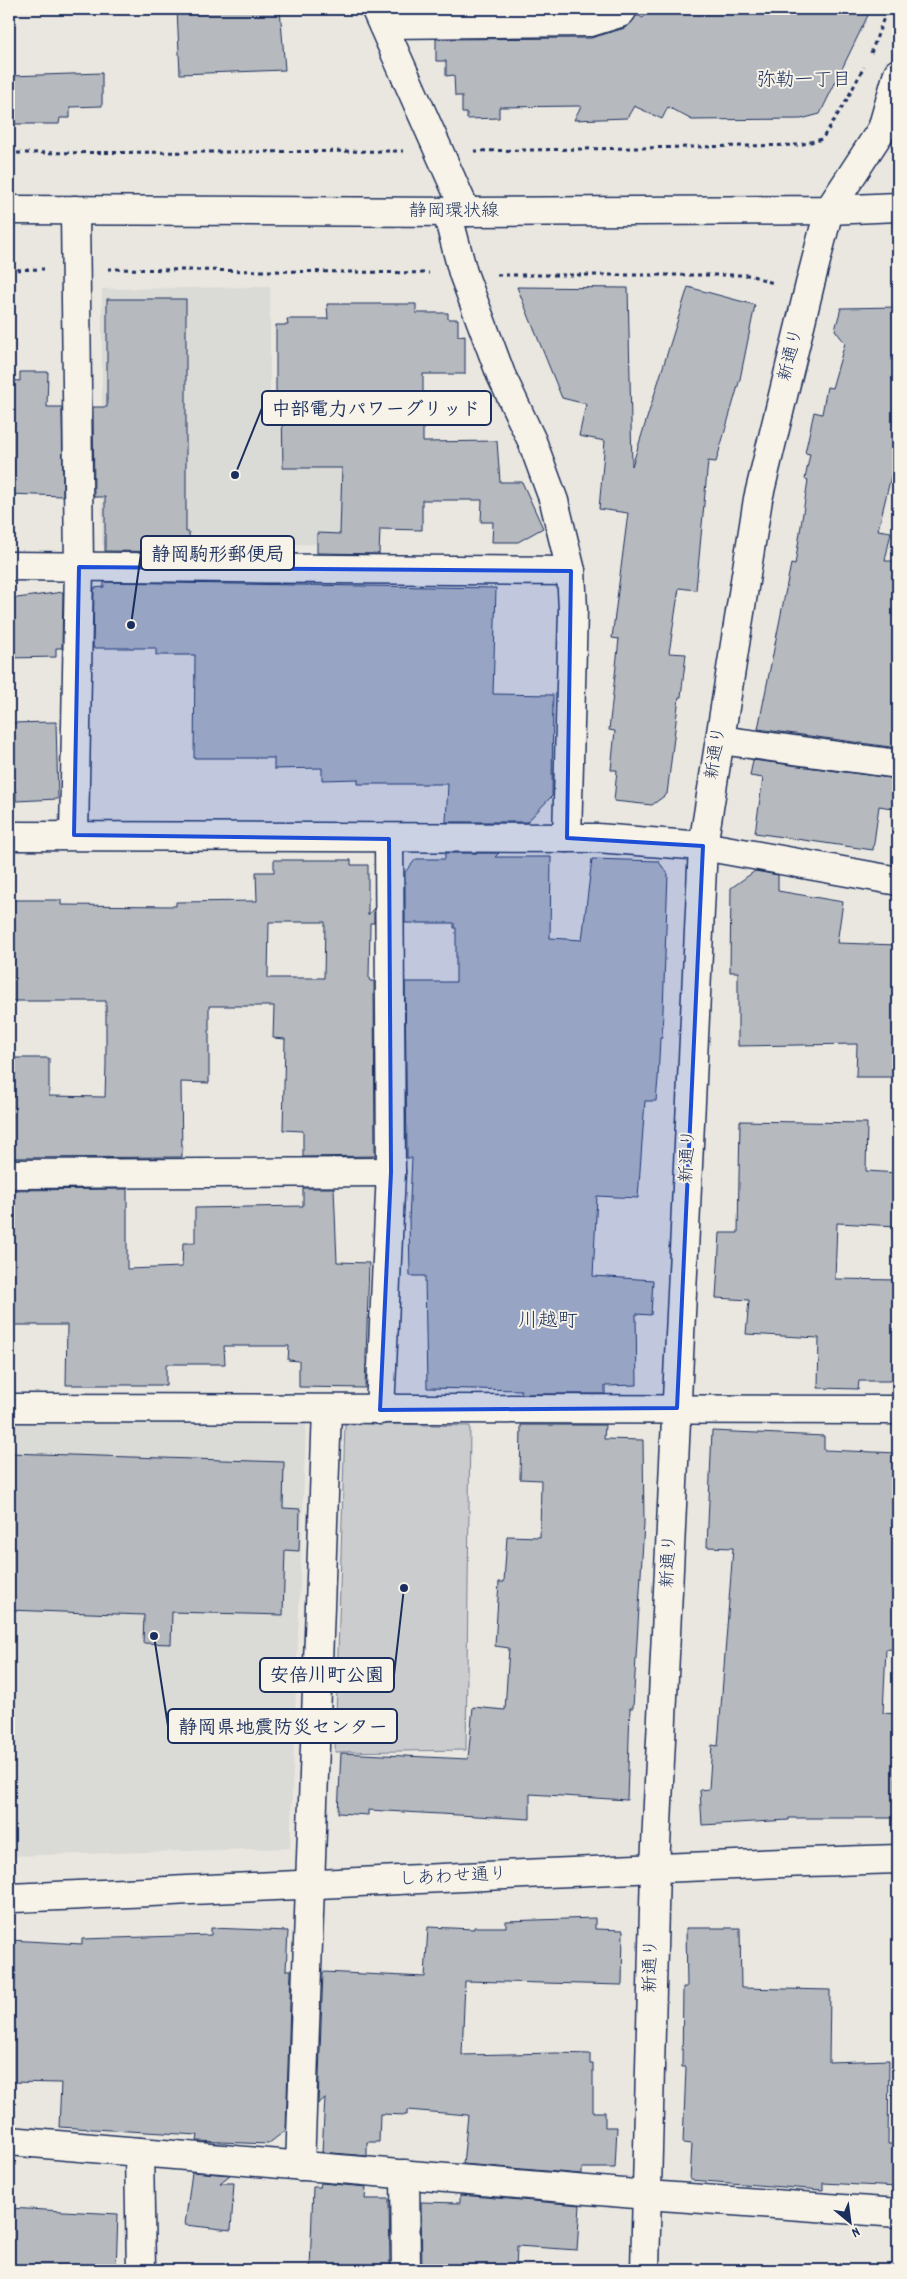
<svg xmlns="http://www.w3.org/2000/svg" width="907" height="2279" viewBox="0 0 907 2279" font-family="Dekko,'Klee One',sans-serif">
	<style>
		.built { fill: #dadad6 }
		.green { fill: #cbcccd; stroke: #737e96 }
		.building { fill: #b6babf; stroke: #1b2f5e; fill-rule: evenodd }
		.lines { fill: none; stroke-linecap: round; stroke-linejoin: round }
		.minor-casing { stroke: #1b2f5e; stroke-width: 31 }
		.tertiary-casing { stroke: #1b2f5e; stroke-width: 31 }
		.secondary-casing { stroke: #1b2f5e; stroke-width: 31 }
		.path { stroke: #1b2f5e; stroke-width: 3; stroke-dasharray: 4 4; stroke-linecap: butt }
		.minor { stroke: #f7f3e8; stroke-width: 28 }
		.tertiary { stroke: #f7f3e8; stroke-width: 28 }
		.secondary { stroke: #f7f3e8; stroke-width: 28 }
		.marked { fill: #1d4ed8; fill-opacity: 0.2; stroke: #1d4ed8; stroke-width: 4; stroke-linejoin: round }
		.labels { text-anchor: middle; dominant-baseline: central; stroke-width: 4; stroke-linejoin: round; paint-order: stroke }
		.street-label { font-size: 18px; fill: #1b2f5e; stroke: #f7f3e8 }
		.neighbourhood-label { font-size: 19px; fill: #1b2f5e; stroke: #f7f3e8 }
		.quarter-label { font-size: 20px; fill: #1b2f5e; stroke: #f7f3e8 }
		.leader { fill: none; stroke: #1b2f5e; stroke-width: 2 }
		.callout-dot { fill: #1b2f5e; stroke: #f7f3e8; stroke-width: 2 }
		.callout { fill: #f7f3e8; stroke: #1b2f5e; stroke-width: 2 }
		.callout-label { font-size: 19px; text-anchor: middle; font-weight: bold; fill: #1b2f5e }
	</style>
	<rect width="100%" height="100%" fill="#eae7e0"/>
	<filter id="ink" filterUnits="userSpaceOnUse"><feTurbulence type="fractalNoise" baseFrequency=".02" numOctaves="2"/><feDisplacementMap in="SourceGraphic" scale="10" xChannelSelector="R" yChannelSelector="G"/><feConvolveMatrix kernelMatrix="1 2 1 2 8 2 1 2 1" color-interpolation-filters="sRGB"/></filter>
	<g filter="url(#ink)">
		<!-- built -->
		<g class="built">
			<path d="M270,287V406H369V544L102,545V289Z"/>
			<path d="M306,1422L290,1848L9,1856V1423Z"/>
		</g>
		<!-- green -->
		<path class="green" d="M345,1423L470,1426L466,1750L335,1752Z"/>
		<!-- building -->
		<g class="building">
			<path d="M177,9H280L285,70L180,74Z"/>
			<path d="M650,9H871L820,114L801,119L692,120L668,107L662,119L634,106L627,118L574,120L581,106L499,107V118L467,119V113H462V96H455L454,75L446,76V61H436V39L591,38L625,28L632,22L637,15L643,18Z"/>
			<path d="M102,73V106L70,107V118H60L59,124H9V76Z"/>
			<path d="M517,287L628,288L632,466L688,287L755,305L740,379L716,462L708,461L696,590L679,588L669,653L686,654L681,697H679L667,794L652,805L614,801L617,770H611L615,731L609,730L619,639L612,638L628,513L599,509L605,441L579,436L586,404L562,398Z"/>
			<path d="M107,299H186V532H189L190,552L105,551V497H94L93,407H107Z"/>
			<path d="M327,304H416V313H448V319H458V336L465,335V374H423V442L497,441L500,482H522L543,528L518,542H492L493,522H481L482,500H422V530L380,529L379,554L317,553V533L340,534L342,468H283L282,403H276V325H288L287,319H328Z"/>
			<path d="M898,307V473L892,472L878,530L891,532L885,561H898V748L758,729L791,564L795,565L808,480L805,479L810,454L805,453L814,412L822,414L827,387L832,388L845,343L835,330L841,308Z"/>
			<path d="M20,372H48L47,407H62L63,496L9,494V380L20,381Z"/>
			<path d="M104,582L496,588L493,694L553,695L552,796L527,822H446L448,784H358V779L322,780V768L274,769V758H194L195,655H156V648H93L94,588L104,587Z"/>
			<path d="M63,592L62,648H56V657L9,658V599Z"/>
			<path d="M56,722L58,799L16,801V791L9,792V723Z"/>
			<path d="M753,760L898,779V809L879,806L873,850L755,833L763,778L750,776Z"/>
			<path d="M445,853H499L495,857H551L550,938L582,940L592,859L658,861L668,874L662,1038H660L658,1079L656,1101H645L638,1198L597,1196L593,1276L653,1280L651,1315L636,1314L637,1385L605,1386V1394H521V1390L427,1388L425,1276H410L409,1220L412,1158H407L405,982H456V928H454V923H405V872L416,859H445Z"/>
			<path d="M274,860H351V865H368V915L374,908V923H370L369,978L370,981H374L375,1156L303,1157V1131L283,1130L285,1039L273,1038L274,1006H209V1083L181,1082L182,1157L9,1158V1058H49V1096L105,1097L106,1064V1001H9V900H61V905L176,906V902L257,901L256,872H274ZM269,922H325L324,978H268Z"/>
			<path d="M755,871L778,875V891L843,902L837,943L898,945V1077H856L857,1044L738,1046V972H730L731,888Z"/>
			<path d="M740,1121L867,1123L866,1171L898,1173V1226L837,1223L835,1279L898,1280V1381H859L858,1389L818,1388L819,1338L746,1334L749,1300L716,1298L720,1233H738Z"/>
			<path d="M303,1188H334L337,1262L369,1263L365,1388L299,1387V1361L288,1360L289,1346H224L225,1364H166V1385H66L67,1325H9V1190L127,1189V1269L182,1267L183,1243H195V1208L303,1206Z"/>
			<path d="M521,1425H605L604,1439L643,1440L644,1524L633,1708H630L627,1800L530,1794V1819L368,1810V1815L338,1813L341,1753L468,1759L473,1707L505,1710L509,1648L495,1646L499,1582H504L507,1536L540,1537L541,1480L520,1479Z"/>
			<path d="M712,1431L824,1436V1450L898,1453V1650L886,1649L883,1713L898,1714V1752H896V1818H789V1820L702,1825L700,1790L709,1789L712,1745L718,1746L733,1548L707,1547Z"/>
			<path d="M9,1453L284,1462L283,1508L300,1509L299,1551L285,1550L283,1615L172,1612L171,1644L143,1643L144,1615L9,1610Z"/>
			<path d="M595,1918V1929L623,1930L622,1985L465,1981L462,2055L556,2053L590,2054V2064H593V2112H605V2127H617L615,2168H582V2174L463,2164L468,2115L407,2110V2115L380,2114L379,2142H367V2156L322,2152L325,2098L318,2104L323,1972L425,1977L428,1927L474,1929V1927H506V1921Z"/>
			<path d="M211,1928L288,1931L286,1970H291L286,2130L268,2144L197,2141L198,2135L59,2127L61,2083L9,2082V1940L82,1944V1939L211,1935Z"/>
			<path d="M686,1928H740L741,1988L830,1990L829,2062L889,2060L888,2144H898V2187L823,2183V2190L690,2180L692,2144L683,2143L686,2067H682L683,1987H687Z"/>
			<path d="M192,2172L230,2175L220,2183H234L231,2230L185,2225Z"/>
			<path d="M321,2183L366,2187L365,2199H389L390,2270H310L313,2187H320Z"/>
			<path d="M460,2195L580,2205L577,2250L517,2246L516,2270H422L421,2202L460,2203Z"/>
			<path d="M9,2208L118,2214L116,2270H19V2268H9Z"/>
		</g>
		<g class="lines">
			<defs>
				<g id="minor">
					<path d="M376,10L466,212"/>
					<path d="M383,24L591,22L620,13L623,9"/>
					<path d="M447,212L463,273L501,375L532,441L554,501L571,571L573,610L567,838"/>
					<path d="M9,566L571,571"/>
					<path d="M720,740L898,764"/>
					<path d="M74,835L79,567L75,210"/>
					<path d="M703,846L898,881"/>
					<path d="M9,1174L391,1172"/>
					<path d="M9,1408L898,1410"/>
					<path d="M380,1410L391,1172L389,839"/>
					<path d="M9,2141L647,2195L898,2213"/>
					<path d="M139,2152L141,2270"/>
					<path d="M300,2166L327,1410"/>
					<path d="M405,2174L406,2270"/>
				</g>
				<g id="tertiary">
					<path d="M9,836L597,838L703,846"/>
					<path d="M9,1898C305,1886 602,1868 898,1859"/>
					<path d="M645,2270L655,1867L703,846L758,499L810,284L829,210L882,129L898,73"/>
				</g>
				<path id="secondary" d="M9,210L466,212L829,210L898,207"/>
			</defs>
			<!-- minor casing -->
			<use href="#minor" class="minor-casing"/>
			<!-- tertiary casing -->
			<use href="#tertiary" class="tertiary-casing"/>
			<!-- secondary casing -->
			<use href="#secondary" class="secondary-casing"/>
			<!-- path -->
			<g class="path">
				<path d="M871,53L887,9"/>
				<path d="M474,151L799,145L822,139L845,103L864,67"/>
				<path d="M9,153L403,151"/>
				<path d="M108,269L429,273"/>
				<path d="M9,270L44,269"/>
				<path d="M497,275H750L773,283"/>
			</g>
			<!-- minor -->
			<use href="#minor" class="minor"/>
			<!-- tertiary -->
			<use href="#tertiary" class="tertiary"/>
			<!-- secondary -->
			<use href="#secondary" class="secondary"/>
		</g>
	</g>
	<!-- marked area -->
	<path class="marked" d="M79,567L571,571L567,838L703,846L677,1408L380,1410L391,1172L389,839L74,835Z"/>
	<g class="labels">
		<!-- street labels -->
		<g class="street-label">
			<text x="454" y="212">静岡環状線</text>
			<text transform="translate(792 355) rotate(-76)">新通り</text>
			<text transform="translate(717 753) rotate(-81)">新通り</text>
			<text transform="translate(689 1156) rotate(-87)">新通り</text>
			<text transform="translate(670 1561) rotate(-87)">新通り</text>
			<text transform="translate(453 1878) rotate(-3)">しあわせ通り</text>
			<text transform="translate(652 1966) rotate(-89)">新通り</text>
		</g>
		<!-- neighbourhood labels -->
		<g class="neighbourhood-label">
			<text x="804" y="81">弥勒一丁目</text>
		</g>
		<!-- quarter labels -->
		<g class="quarter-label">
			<text x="548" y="1322">川越町</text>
		</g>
	</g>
	<!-- callouts -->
	<path class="leader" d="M235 475L262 408M131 625L141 553M404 1588L394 1675M154 1636L168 1726"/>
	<g class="callout-dot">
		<circle cx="235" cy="475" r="5"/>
		<circle cx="131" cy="625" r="5"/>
		<circle cx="404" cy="1588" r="5"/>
		<circle cx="154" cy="1636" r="5"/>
	</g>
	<g class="callout">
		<rect x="262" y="391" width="229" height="34" rx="5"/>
		<rect x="141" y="536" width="153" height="34" rx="5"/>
		<rect x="260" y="1658" width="134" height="34" rx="5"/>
		<rect x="168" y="1709" width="229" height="34" rx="5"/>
	</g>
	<g class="callout-label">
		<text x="376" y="415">中部電力パワーグリッド</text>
		<text x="218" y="560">静岡駒形郵便局</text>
		<text x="327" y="1681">安倍川町公園</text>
		<text x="283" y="1733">静岡県地震防災センター</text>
	</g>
	<!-- margin -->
	<rect width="907" height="2279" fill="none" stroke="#f7f3e8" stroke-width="30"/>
	<rect x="15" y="15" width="877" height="2249" fill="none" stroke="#1b2f5e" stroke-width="2" filter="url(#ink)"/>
	<!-- north arrow -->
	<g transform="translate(850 2222) rotate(151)" stroke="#f7f3e8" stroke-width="4" paint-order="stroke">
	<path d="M0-4L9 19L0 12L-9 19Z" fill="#1b2f5e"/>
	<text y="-8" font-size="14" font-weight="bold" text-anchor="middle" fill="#1b2f5e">N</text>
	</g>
</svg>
